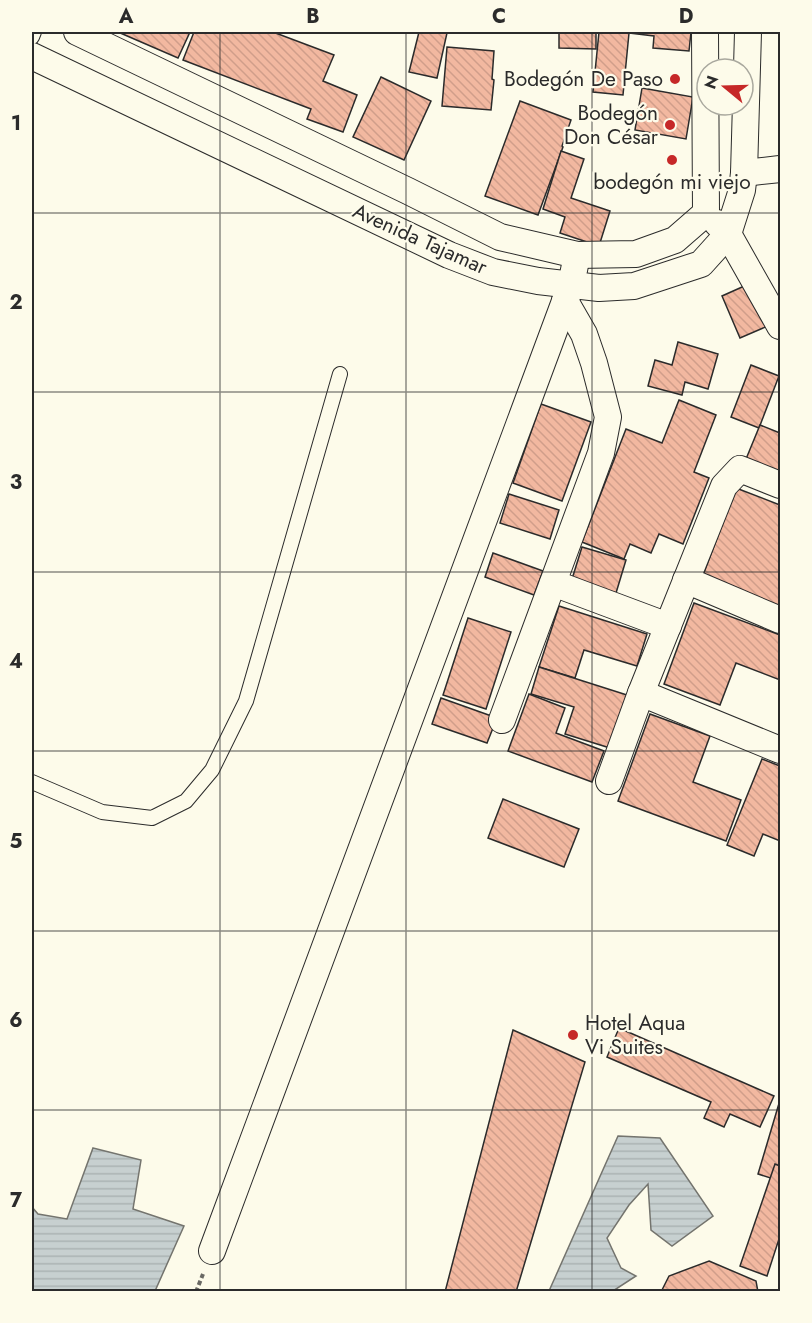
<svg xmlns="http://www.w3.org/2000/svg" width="812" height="1323" viewBox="0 0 812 1323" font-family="Jost,sans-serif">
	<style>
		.water { fill: url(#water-rules); stroke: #74746e; stroke-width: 1.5 }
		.building { fill: url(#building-back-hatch); stroke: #2b2b2b; stroke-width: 1.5 }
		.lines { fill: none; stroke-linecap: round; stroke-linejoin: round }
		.service-casing { stroke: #2b2b2b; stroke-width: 16 }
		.minor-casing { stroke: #2b2b2b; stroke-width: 28 }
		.path { stroke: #6a6964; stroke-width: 4; stroke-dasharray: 4.5 3; stroke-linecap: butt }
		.service { stroke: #fdfbea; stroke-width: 14 }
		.minor { stroke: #fdfbea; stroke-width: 26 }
		.grid { fill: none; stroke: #2b2b2b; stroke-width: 1.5; stroke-opacity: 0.55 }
		.poi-dot { fill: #c62828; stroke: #fdfbea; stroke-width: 2 }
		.labels { text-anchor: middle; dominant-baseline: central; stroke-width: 4.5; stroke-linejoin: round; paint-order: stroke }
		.poi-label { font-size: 21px; fill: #2b2b2b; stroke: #fdfbea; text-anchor: end }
		.street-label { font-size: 21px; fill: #2b2b2b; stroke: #fdfbea }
		.neatline { fill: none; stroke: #2b2b2b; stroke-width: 2 }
		.grid-label { font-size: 20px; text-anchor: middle; font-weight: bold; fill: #2b2b2b }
	</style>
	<defs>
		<pattern id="water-rules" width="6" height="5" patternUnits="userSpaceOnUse" patternTransform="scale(1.5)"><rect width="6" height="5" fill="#c7d0d0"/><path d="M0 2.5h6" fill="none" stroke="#abb3b3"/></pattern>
		<pattern id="building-back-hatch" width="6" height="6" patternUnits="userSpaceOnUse" patternTransform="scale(1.5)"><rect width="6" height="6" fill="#f2b8a0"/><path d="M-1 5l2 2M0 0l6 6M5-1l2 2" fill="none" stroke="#d09e8a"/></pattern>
	</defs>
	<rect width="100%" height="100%" fill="#fdfbea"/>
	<!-- water -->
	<g class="water">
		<path d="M618,1136L660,1138L713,1216L672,1246L651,1230L648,1184L629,1205L607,1238L621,1268L636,1276L613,1291H549Z"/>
		<path d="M93,1148L141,1160L133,1209L184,1226L155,1291H32V1207L38,1214L67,1219Z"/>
	</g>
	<!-- building -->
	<g class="building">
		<path d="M118,32H190L178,58Z"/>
		<path d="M194,32H273L334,55L323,81L357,95L343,132L307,119L311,109L183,60Z"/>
		<path d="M419,32H440L447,33L437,78L409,72Z"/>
		<path d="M559,32H596V49L559,48Z"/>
		<path d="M599,32H691L689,51L653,48L654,36L629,33L623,95L593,92Z"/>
		<path d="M447,47L494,51L492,79L494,80L491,110L442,106Z"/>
		<path d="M381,77L431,101L404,160L353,137Z"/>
		<path d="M642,88L693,97L686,139L635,130Z"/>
		<path d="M520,101L571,120L562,146L563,147L538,215L485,196Z"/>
		<path d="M561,151L584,159L571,198L610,211L599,246L560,233L565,217L543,209Z"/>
		<path d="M751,283L770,325L740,338L722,296Z"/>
		<path d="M678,342L718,354L708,389L685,382L682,395L648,386L655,360L672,365Z"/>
		<path d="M751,365L779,376L759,428L731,417Z"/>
		<path d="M679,400L716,415L694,472L709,478L683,544L659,534L651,553L630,544L624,559L582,542L626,429L662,443Z"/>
		<path d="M541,404L591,422L562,501L513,483Z"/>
		<path d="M760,425L780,433V472L746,459Z"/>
		<path d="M736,488L780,505V608L702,578Z"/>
		<path d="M509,494L559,510L550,539L500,523Z"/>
		<path d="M582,547L626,560L616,593L572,579Z"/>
		<path d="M493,553L543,571L534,595L485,577Z"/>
		<path d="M694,603L780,635V680L736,663L720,705L664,684Z"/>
		<path d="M559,606L647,634L637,666L584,650L575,678L539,667Z"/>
		<path d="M468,618L511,632L486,709L443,695Z"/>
		<path d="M539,667L627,695L610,748L565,734L574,707L531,694Z"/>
		<path d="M529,694L565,708L556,733L604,751L592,782L508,751Z"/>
		<path d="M441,698L497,718L487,743L432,724Z"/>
		<path d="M650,714L710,736L693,782L741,800L726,841L618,801Z"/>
		<path d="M762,759L780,766V841L763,834L754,856L727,845Z"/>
		<path d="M503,799L579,829L564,867L488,838Z"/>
		<path d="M619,1028L774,1096L760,1127L730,1114L724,1127L704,1118L711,1102L607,1057Z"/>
		<path d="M513,1030L585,1062L516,1292H445Z"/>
		<path d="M780,1100V1181L758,1174Z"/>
		<path d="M775,1164L780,1166V1236L767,1276L740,1266Z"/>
		<path d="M709,1261L756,1281L758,1292H661L669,1276Z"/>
	</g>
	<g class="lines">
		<defs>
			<g id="service">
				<path d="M32,37L34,32"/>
				<path d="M32,782L102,812L152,818L186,801L212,770L246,701L340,374"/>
			</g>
			<g id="minor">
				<path d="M77,32L408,191L500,237L577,255L636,254L675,240L706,213L705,32"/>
				<path d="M32,56L449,255L493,272L538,281L599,288L634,286L701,264L728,234L742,190L744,173L748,32"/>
				<path d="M744,173L780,169"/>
				<path d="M717,223L728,234L780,326"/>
				<path d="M686,580L780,620"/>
				<path d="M553,583L668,626"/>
				<path d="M641,693L780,750"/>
				<path d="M502,720L601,453L608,417L594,363L584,334L565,301"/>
				<path d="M609,781L641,693L724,486L740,469L780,485"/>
				<path d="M212,1251L571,285L577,255"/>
			</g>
		</defs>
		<!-- service casing -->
		<use href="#service" class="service-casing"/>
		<!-- minor casing -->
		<use href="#minor" class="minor-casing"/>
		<!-- path -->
		<path class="path" d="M196,1292L203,1274"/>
		<!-- service -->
		<use href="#service" class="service"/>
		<!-- minor -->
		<use href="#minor" class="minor"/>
	</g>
	<!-- grid -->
	<path class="grid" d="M220,32V1292M406,32V1292M592,32V1292M32,213H780M32,392H780M32,572H780M32,751H780M32,931H780M32,1110H780"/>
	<!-- markers -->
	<g class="poi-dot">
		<circle cx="675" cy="79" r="6"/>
		<circle cx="670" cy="125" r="6"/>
		<circle cx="672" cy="160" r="6"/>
		<circle cx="573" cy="1035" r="6"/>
	</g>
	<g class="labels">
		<!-- poi labels -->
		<g class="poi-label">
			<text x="663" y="79">Bodegón De Paso</text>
			<text x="658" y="113">Bodegón<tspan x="658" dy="24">Don César</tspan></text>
			<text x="672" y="182" text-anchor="middle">bodegón mi viejo</text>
			<text x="585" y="1023" text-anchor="start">Hotel Aqua<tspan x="585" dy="24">Vi Suites</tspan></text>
		</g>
		<!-- street labels -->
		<g class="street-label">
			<text transform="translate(420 239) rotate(24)">Avenida Tajamar</text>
		</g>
	</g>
	<!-- border -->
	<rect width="812" height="1323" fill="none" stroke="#fdfbea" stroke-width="66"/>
	<!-- north arrow -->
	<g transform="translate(725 87) rotate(289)"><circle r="28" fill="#fdfbea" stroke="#a9a89e" stroke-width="1.5"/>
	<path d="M0-4.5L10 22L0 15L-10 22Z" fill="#c62828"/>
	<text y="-9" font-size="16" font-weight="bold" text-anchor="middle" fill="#2b2b2b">N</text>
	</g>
	<rect x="33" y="33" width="746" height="1257" class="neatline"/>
	<g class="grid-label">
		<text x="126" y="23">A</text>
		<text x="313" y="23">B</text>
		<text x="499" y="23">C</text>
		<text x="686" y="23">D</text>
		<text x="16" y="130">1</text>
		<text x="16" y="309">2</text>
		<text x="16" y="489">3</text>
		<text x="16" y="668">4</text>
		<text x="16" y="848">5</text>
		<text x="16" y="1027">6</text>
		<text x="16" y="1207">7</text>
	</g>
</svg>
